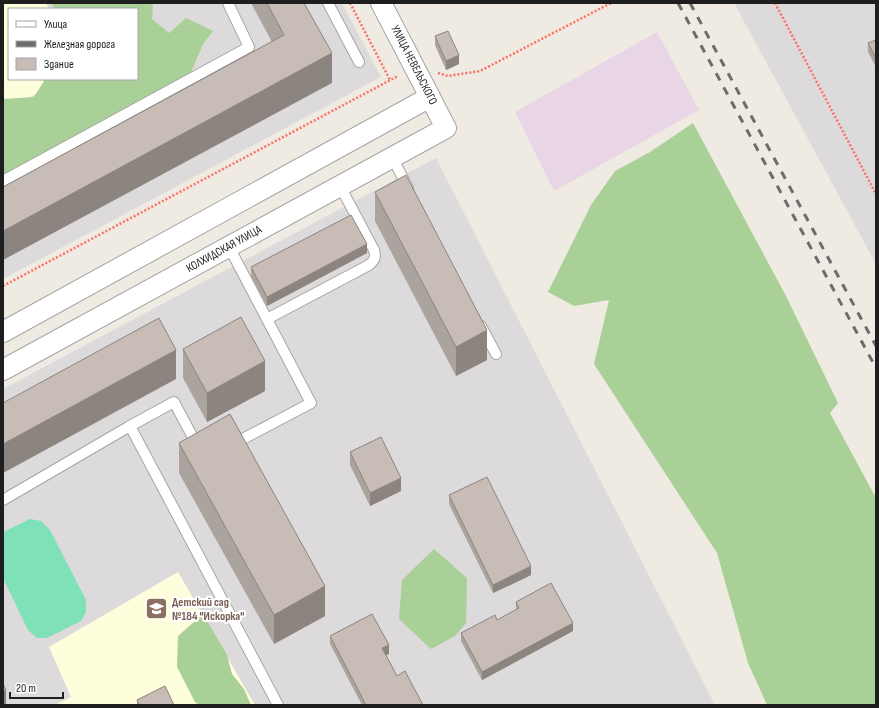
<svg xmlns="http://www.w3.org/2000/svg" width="879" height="708" viewBox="0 0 879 708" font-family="'Sofia Sans Condensed',sans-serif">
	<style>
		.residential { fill: #dcdada; fill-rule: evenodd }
		.industrial { fill: #e8d5e5 }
		.education { fill: #fffedc }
		.forest { fill: #a9d096 }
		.pitch { fill: #7ee1b8 }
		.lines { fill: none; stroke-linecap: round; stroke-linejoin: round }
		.lane-casing { stroke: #a5a5a5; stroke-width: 12 }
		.street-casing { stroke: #a5a5a5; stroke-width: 22 }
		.path { stroke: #fe7065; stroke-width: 2.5; stroke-dasharray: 2 2; stroke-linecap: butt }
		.lane { stroke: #fff; stroke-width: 10 }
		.street { stroke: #fff; stroke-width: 20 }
		.rail { stroke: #6c6c6c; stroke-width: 3; stroke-dasharray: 8 8; stroke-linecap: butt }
		.wall { fill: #aba39d }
		.shaded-wall { fill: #8b847f }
		.building { fill: #c7bdb6; stroke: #8b847f }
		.labels { text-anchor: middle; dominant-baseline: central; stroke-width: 4; stroke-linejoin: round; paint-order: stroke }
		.street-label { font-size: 12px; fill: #1e1e1e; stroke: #fff }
		.education-label { font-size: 12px; font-weight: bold; fill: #785e54; stroke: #fff; text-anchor: start }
	</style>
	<rect width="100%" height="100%" fill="#efebe3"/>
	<!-- residential -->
	<g class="residential">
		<path d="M3,3H342L381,77L3,279ZM9,9H137V79H9Z"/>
		<path d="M734,3H876V264Z"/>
		<path d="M436,158L715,705H3V389Z"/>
	</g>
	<!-- industrial -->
	<path class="industrial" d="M657,32L699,110L554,191L515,112Z"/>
	<!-- education -->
	<g class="education">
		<path d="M3,3H46L49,9H9V79H63L3,112Z"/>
		<path d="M178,572L255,705H55L71,697L49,647Z"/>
	</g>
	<!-- forest -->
	<g class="forest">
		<path d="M51,3H106L107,5L108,3H153L152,19L169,33L186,18L213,31L203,44L177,105L3,198V99L34,97L44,81L42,79H137V9H55Z"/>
		<path d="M693,123L786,296L838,403L830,413L876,498V705H767L748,663L717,553L594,364L609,300L574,306L548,292L591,205L615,171L650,152Z"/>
		<path d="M434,549L467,578L466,623L455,636L431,649L399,619L402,580Z"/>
		<path d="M203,614L227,655L232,674L244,689L251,705H199L195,702L177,667L178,636Z"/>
	</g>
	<!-- pitch -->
	<path class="pitch" d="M30,519L41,521L50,530L86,600V612L81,621L47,638H37L28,630L3,578V532Z"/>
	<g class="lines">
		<defs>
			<g id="lane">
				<path d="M328,3L359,62"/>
				<path d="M392,157L408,188"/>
				<path d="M3,181L249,47L228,3"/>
				<path d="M229,247L311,403L239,441"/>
				<path d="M267,319L369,265C375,260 376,257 374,250L340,186"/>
				<path d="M481,326L496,354"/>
				<path d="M130,426L174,402L198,447"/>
				<path d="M3,500L130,426L278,705"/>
			</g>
			<g id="street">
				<path d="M3,332L430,97"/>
				<path d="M3,370L446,128L381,3"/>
			</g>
		</defs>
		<!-- lane casing -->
		<use href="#lane" class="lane-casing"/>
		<!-- street casing -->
		<use href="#street" class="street-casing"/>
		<!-- path -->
		<g class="path">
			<path d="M350,3L390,80"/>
			<path d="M775,3L876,194"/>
			<path d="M438,73L448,76L480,71L611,3"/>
			<path d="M3,286L398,76"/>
		</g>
		<!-- lane -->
		<use href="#lane" class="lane"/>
		<!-- street -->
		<use href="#street" class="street"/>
		<!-- rail -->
		<g class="rail">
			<path d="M678,3L876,368"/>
			<path d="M690,3L876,346"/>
		</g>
	</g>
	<!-- wall -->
	<g class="wall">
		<path d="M251,3H304L332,83L272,42Z"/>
		<path d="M435,36L459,64L446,70L435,45Z"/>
		<path d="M876,40V67L868,52V43Z"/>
		<path d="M375,192L487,360L456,376L375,221Z"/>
		<path d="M367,253L267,306L251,276V267Z"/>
		<path d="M183,349L265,391L207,422L183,378Z"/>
		<path d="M179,443L325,616L274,644L179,473Z"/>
		<path d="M350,452L401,491L370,506L350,465Z"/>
		<path d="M449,495L531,575L493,593L449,504Z"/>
		<path d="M516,602L573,631L482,680L461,641V633L497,620L516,610Z"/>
		<path d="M330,636L389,654L386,655L397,676L423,705H362L330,644Z"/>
		<path d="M137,700L174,705H137Z"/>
	</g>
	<!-- shaded-wall -->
	<g class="shaded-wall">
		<path d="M332,53V83L3,260V231Z"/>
		<path d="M459,55V64L446,70V61Z"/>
		<path d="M367,244V253L267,306V297Z"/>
		<path d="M487,330V360L456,376V347Z"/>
		<path d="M176,350V379L3,473V444Z"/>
		<path d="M265,361V391L207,422V393Z"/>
		<path d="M401,478V491L370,506V493Z"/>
		<path d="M531,566V575L493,593V585Z"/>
		<path d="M325,586V616L274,644V615Z"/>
		<path d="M573,623V631L482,680V672Z"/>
		<path d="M389,645V654L382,657V648Z"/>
		<path d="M6,690V705H3V692Z"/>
	</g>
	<!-- building -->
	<g class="building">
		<path d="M267,3H304L332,53L3,231V187L284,35Z"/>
		<path d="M448,31L459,55L446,61L435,36Z"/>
		<path d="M876,40V58L868,43Z"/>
		<path d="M406,175L487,330L456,347L375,192Z"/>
		<path d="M351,215L367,244L267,297L251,267Z"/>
		<path d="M241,317L265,361L207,393L183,349Z"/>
		<path d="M159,318L176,350L3,444V403Z"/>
		<path d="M230,414L325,586L274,615L179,443Z"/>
		<path d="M381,437L401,478L370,493L350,452Z"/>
		<path d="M487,477L531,566L493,585L449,495Z"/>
		<path d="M551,583L573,623L482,672L461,633L495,615L497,620L519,608L516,602Z"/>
		<path d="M372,614L389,645L382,648L397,676L405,671L423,705H366L330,636Z"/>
		<path d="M3,684L6,690L3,692Z"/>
		<path d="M165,686L174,705H139L137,700Z"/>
	</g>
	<!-- icons -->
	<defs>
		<symbol id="school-square" viewBox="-11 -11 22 22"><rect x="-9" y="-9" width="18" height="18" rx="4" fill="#8d6e63" stroke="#fff"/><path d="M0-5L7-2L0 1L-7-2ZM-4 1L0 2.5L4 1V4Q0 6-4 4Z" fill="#fff"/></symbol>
	</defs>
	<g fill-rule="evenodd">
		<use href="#school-square" x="144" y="596" width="25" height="25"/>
	</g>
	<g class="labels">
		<!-- street labels -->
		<g class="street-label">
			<text transform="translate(414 65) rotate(63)">УЛИЦА НЕВЕЛЬСКОГО</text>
			<text transform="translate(224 249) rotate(-29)">КОЛХИДСКАЯ УЛИЦА</text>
		</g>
		<!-- education labels -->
		<g class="education-label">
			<text x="172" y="602">Детский сад<tspan x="172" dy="14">№184 "Искорка"</tspan></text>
		</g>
	</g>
	<!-- border -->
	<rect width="879" height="708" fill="none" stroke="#1e1e1e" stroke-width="8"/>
	<!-- legend -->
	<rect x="8" y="8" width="130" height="72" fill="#ffffff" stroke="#a5a5a5"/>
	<rect x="16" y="21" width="20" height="6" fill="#ffffff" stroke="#a5a5a5"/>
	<text x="44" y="28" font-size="12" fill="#1e1e1e">Улица</text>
	<rect x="16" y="41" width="20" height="6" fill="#6c6c6c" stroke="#a5a5a5"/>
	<text x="44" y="48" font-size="12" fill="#1e1e1e">Железная дорога</text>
	<rect x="16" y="58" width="20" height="12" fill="#c7bdb6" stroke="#a5a5a5"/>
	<text x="44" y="68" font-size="12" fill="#1e1e1e">Здание</text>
	<!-- scale -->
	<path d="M10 692v6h53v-6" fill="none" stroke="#1e1e1e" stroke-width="2"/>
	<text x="16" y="692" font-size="12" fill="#1e1e1e" stroke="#ffffff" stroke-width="3" paint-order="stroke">20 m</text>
</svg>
